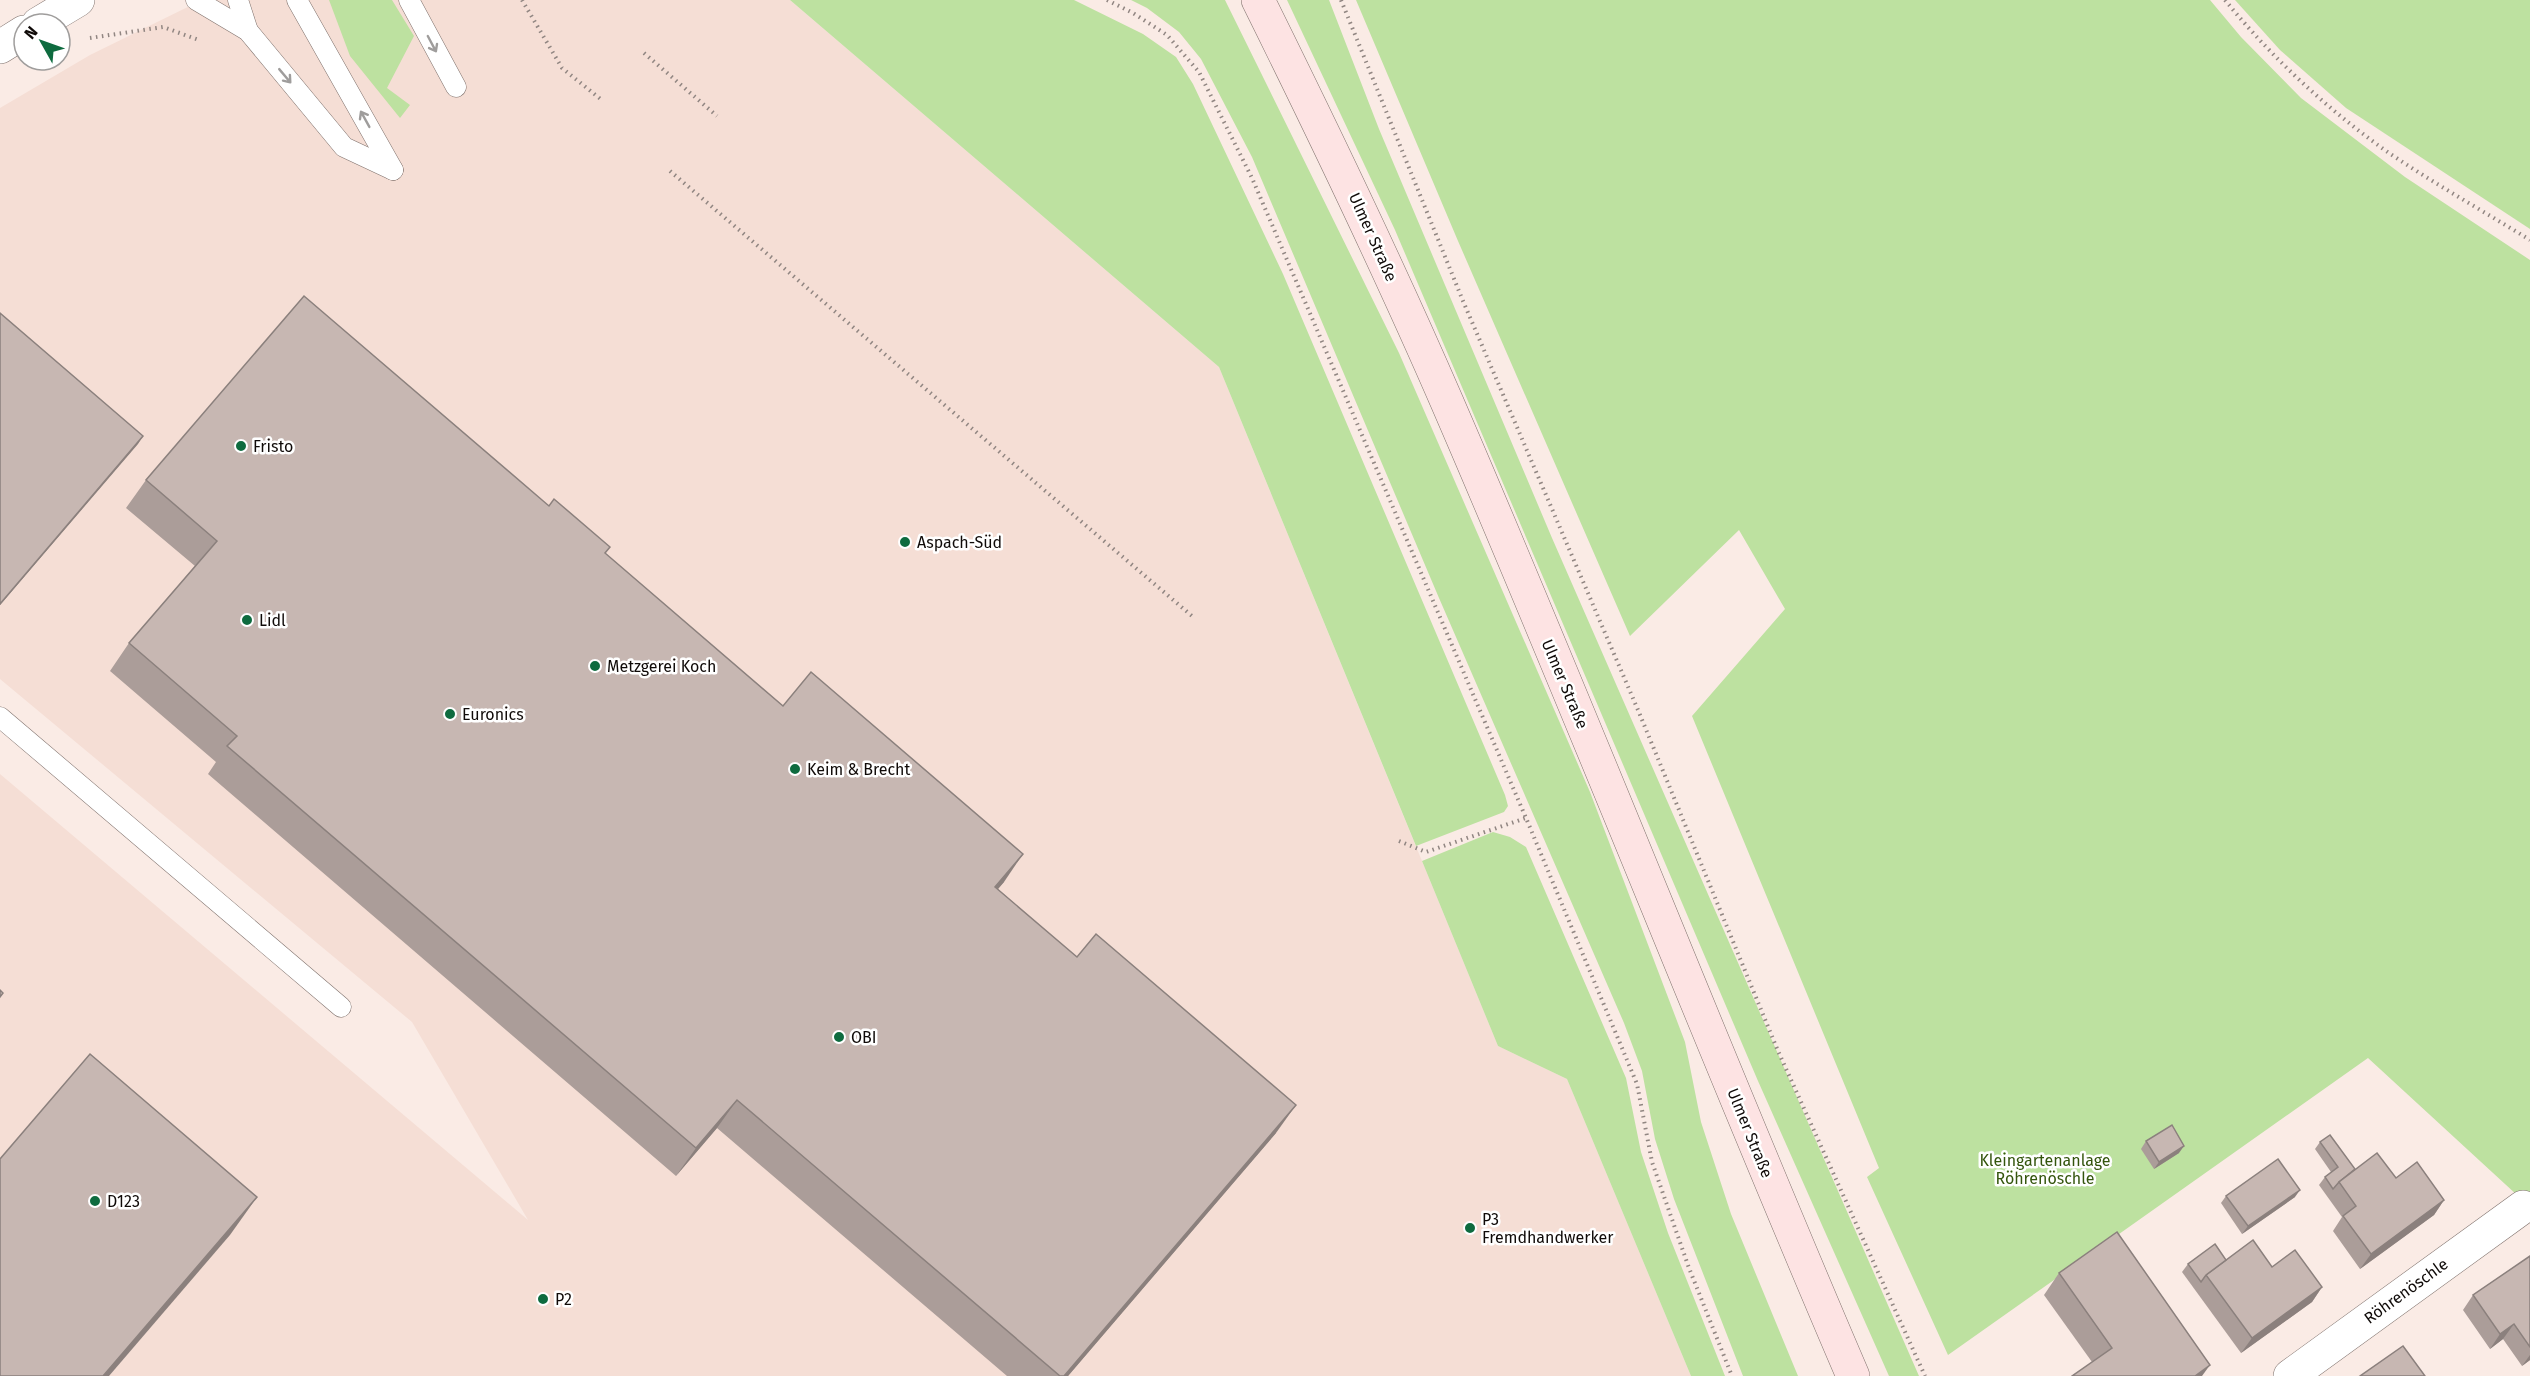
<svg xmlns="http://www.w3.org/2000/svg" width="2530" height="1376" viewBox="0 0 2530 1376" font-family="'Fira Sans',sans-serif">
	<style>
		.built { fill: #f5ded5 }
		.green { fill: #bde1a0 }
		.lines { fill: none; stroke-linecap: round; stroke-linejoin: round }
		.lane-casing { stroke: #7f716c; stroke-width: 21 }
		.street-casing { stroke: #7f716c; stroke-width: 34 }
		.secondary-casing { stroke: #7f716c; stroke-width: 34 }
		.path { stroke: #918682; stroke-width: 4; stroke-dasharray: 1.5 4.5; stroke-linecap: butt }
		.lane { stroke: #fff; stroke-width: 20 }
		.street { stroke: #fff; stroke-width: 33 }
		.secondary { stroke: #fde3e3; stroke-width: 33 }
		.wall { fill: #ab9d99 }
		.shaded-wall { fill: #8b807d }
		.building { fill: #c7b7b2; stroke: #8b807d; stroke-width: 1.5 }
		.oneway { stroke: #9f9d9c }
		.poi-dot { fill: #0e6b3f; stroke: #fff; stroke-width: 2 }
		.labels { text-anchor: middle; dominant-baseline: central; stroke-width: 5; stroke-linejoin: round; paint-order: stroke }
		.street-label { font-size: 16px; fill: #0f0a08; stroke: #fff }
		.poi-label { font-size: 16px; fill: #0f0a08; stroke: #fff; text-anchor: start }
		.park-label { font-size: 16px; fill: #34550d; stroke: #fff }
	</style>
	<rect width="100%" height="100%" fill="#faebe5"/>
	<!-- built -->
	<path class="built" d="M202,0H790L1219,367L1498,1046L1567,1079L1691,1376H0V774L528,1220L412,1022L0,679V108L90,55Z"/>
	<!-- green -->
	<g class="green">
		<path d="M329,0H392L414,36L387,88L410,105L400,118L350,56Z"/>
		<path d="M790,0H1074L1143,34L1176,57L1193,84L1283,274L1505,795L1508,806L1504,812L1416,846L1219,367Z"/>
		<path d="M1131,0H1225L1399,353L1590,792L1685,1042L1701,1122L1731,1214L1798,1376H1743L1674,1199L1655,1139L1642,1071L1624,1023L1439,598L1252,157L1201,59L1179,32L1147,8Z"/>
		<path d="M1287,0H1329L1379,129L1552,538L1919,1376H1889L1758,1081L1395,230Z"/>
		<path d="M1356,0H2210L2241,37L2301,98L2405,177L2530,260V1207L2368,1058L1948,1355L1867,1177L1879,1168L1692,716L1785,609L1739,530L1630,636L1458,241Z"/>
		<path d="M2235,0H2530V229L2346,108L2280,50Z"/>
		<path d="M1493,832L1510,837L1526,847L1626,1078L1641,1152L1668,1233L1725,1376H1691L1567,1079L1498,1046L1422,861Z"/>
	</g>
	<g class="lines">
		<defs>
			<g id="lane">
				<path d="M196,0L248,31L344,147L393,170"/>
				<path d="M238,0L248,31"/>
				<path d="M297,0L393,170"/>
				<path d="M409,0L456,87"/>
				<path d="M0,717L341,1007"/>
			</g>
			<g id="street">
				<path d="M38,24L78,0"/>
				<path d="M0,47L24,32"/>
				<path d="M2290,1376L2523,1207"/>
			</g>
			<path id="secondary" d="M1258,0C1324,133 1388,266 1447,402C1587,725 1714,1053 1853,1376"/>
		</defs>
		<!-- lane casing -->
		<use href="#lane" class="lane-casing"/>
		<!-- street casing -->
		<use href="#street" class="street-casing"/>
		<!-- secondary casing -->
		<use href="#secondary" class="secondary-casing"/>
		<!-- path -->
		<g class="path">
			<path d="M522,0L562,68L603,101"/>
			<path d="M1107,0L1133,13L1167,35L1199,72L1252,178L1526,818L1637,1084L1652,1162L1689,1268L1732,1376"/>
			<path d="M1341,0L1463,301L1638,710L1778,1051L1925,1376"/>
			<path d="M2225,0C2272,58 2328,110 2389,153C2435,184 2483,211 2530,240"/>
			<path d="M90,38L163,27L199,40"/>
			<path d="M644,53L717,116"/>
			<path d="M670,171L1192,616"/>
			<path d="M1399,841L1426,852L1526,818"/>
		</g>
		<!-- lane -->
		<use href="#lane" class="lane"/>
		<!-- street -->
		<use href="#street" class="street"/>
		<!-- secondary -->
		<use href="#secondary" class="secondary"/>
	</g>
	<!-- wall -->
	<g class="wall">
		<path d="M146,480L549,506L783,706L1004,882L998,889L1276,1133L1068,1376H1007L717,1128L676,1176L208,774L216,762L110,671L129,643L195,566L126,508Z"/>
		<path d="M2146,1141L2179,1153L2154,1169L2141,1149Z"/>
		<path d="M2320,1142L2355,1169L2396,1178L2444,1200L2434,1215L2360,1269L2333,1231L2342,1217L2319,1185L2325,1177L2331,1172L2315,1149Z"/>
		<path d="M2226,1196L2295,1197L2242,1234L2221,1203Z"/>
		<path d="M2530,1256V1360L2522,1366L2503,1339L2490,1349L2463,1310L2473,1295Z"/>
		<path d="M2226,1260L2272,1267L2322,1287L2312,1302L2241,1353L2182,1272L2188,1264Z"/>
		<path d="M2059,1273L2210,1365L2092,1362L2044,1295Z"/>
	</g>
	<!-- shaded-wall -->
	<g class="shaded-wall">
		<path d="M143,436L138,444L0,605V604Z"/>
		<path d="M1023,854L1004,882L975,915L995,887Z"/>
		<path d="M737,1100L717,1128L676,1176L696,1148Z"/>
		<path d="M1296,1105L1276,1133L1068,1376H1064Z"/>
		<path d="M2184,1146L2179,1153L2154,1169L2159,1162Z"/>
		<path d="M2300,1190L2295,1197L2242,1234L2248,1226Z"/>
		<path d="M257,1197L230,1235L109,1376H103Z"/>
		<path d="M2444,1200L2434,1215L2360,1269L2371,1254Z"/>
		<path d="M2322,1287L2312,1302L2241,1353L2252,1338Z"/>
		<path d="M2514,1324L2503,1339L2490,1349L2500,1334Z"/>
		<path d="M2530,1355V1360L2522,1366Z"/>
		<path d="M2210,1365L2202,1376H2195Z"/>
	</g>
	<!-- building -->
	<g class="building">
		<path d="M304,296L549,506L554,499L610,547L605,553L783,706L811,672L1023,854L995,887L1077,957L1096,934L1296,1105L1064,1376H1060L737,1100L696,1148L227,746L237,736L129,643L217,541L146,480Z"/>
		<path d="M0,313L143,436L0,604Z"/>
		<path d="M0,990L3,993L0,997Z"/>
		<path d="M90,1054L257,1197L103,1376H0V1159Z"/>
		<path d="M2172,1125L2184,1146L2159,1162L2146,1141Z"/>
		<path d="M2330,1135L2355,1169L2339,1182L2333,1189L2325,1177L2338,1167L2320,1142Z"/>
		<path d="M2377,1153L2396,1178L2417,1162L2444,1200L2371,1254L2343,1216L2356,1206L2339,1182Z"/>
		<path d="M2278,1159L2300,1190L2248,1226L2226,1196Z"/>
		<path d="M2117,1232L2210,1365L2195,1376H2072L2112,1348L2059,1273Z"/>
		<path d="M2253,1240L2272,1267L2295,1250L2322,1287L2252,1338L2206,1275Z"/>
		<path d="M2215,1244L2226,1260L2206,1275L2201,1282L2188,1264Z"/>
		<path d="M2530,1256V1347L2514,1324L2500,1334L2473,1295Z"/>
		<path d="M2403,1346L2425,1376H2360Z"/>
	</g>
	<!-- one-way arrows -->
	<defs><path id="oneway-shaft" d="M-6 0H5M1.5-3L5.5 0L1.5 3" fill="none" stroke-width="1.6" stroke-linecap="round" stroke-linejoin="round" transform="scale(1.5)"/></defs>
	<g class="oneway">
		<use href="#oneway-shaft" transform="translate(432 44) rotate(62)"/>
		<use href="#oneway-shaft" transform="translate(285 76) rotate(50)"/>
		<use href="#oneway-shaft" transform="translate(365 119) rotate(-119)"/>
	</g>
	<!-- markers -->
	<g class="poi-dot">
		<circle cx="241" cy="446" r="6"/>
		<circle cx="905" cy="542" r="6"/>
		<circle cx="247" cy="620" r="6"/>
		<circle cx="595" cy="666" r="6"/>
		<circle cx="450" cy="714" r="6"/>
		<circle cx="795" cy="769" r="6"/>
		<circle cx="839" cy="1037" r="6"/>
		<circle cx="95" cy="1201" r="6"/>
		<circle cx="1470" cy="1228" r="6"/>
		<circle cx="543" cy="1299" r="6"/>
	</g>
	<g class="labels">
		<!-- street labels -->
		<g class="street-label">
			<text transform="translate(1373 237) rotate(66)">Ulmer Straße</text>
			<text transform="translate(1565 684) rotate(67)">Ulmer Straße</text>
			<text transform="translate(1750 1133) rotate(68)">Ulmer Straße</text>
			<text transform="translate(2406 1291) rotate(-36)">Röhrenöschle</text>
		</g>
		<!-- poi labels -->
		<g class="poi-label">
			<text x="253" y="446">Fristo</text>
			<text x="917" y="542">Aspach-Süd</text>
			<text x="259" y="620">Lidl</text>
			<text x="607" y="666">Metzgerei Koch</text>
			<text x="462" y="714">Euronics</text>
			<text x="807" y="769">Keim &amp; Brecht</text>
			<text x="851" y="1037">OBI</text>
			<text x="107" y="1201">D123</text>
			<text x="1482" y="1219">P3<tspan x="1482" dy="18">Fremdhandwerker</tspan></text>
			<text x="555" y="1299">P2</text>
		</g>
		<!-- park labels -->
		<g class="park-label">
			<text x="2045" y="1160">Kleingartenanlage<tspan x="2045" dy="18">Röhrenöschle</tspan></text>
		</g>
	</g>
	<!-- north arrow -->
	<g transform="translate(42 42) rotate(310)"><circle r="28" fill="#ffffff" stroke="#9f9d9c" stroke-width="1.5"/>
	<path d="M0-4.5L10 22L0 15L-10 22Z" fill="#0e6b3f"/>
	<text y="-9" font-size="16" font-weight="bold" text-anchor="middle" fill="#0f0a08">N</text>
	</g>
</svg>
